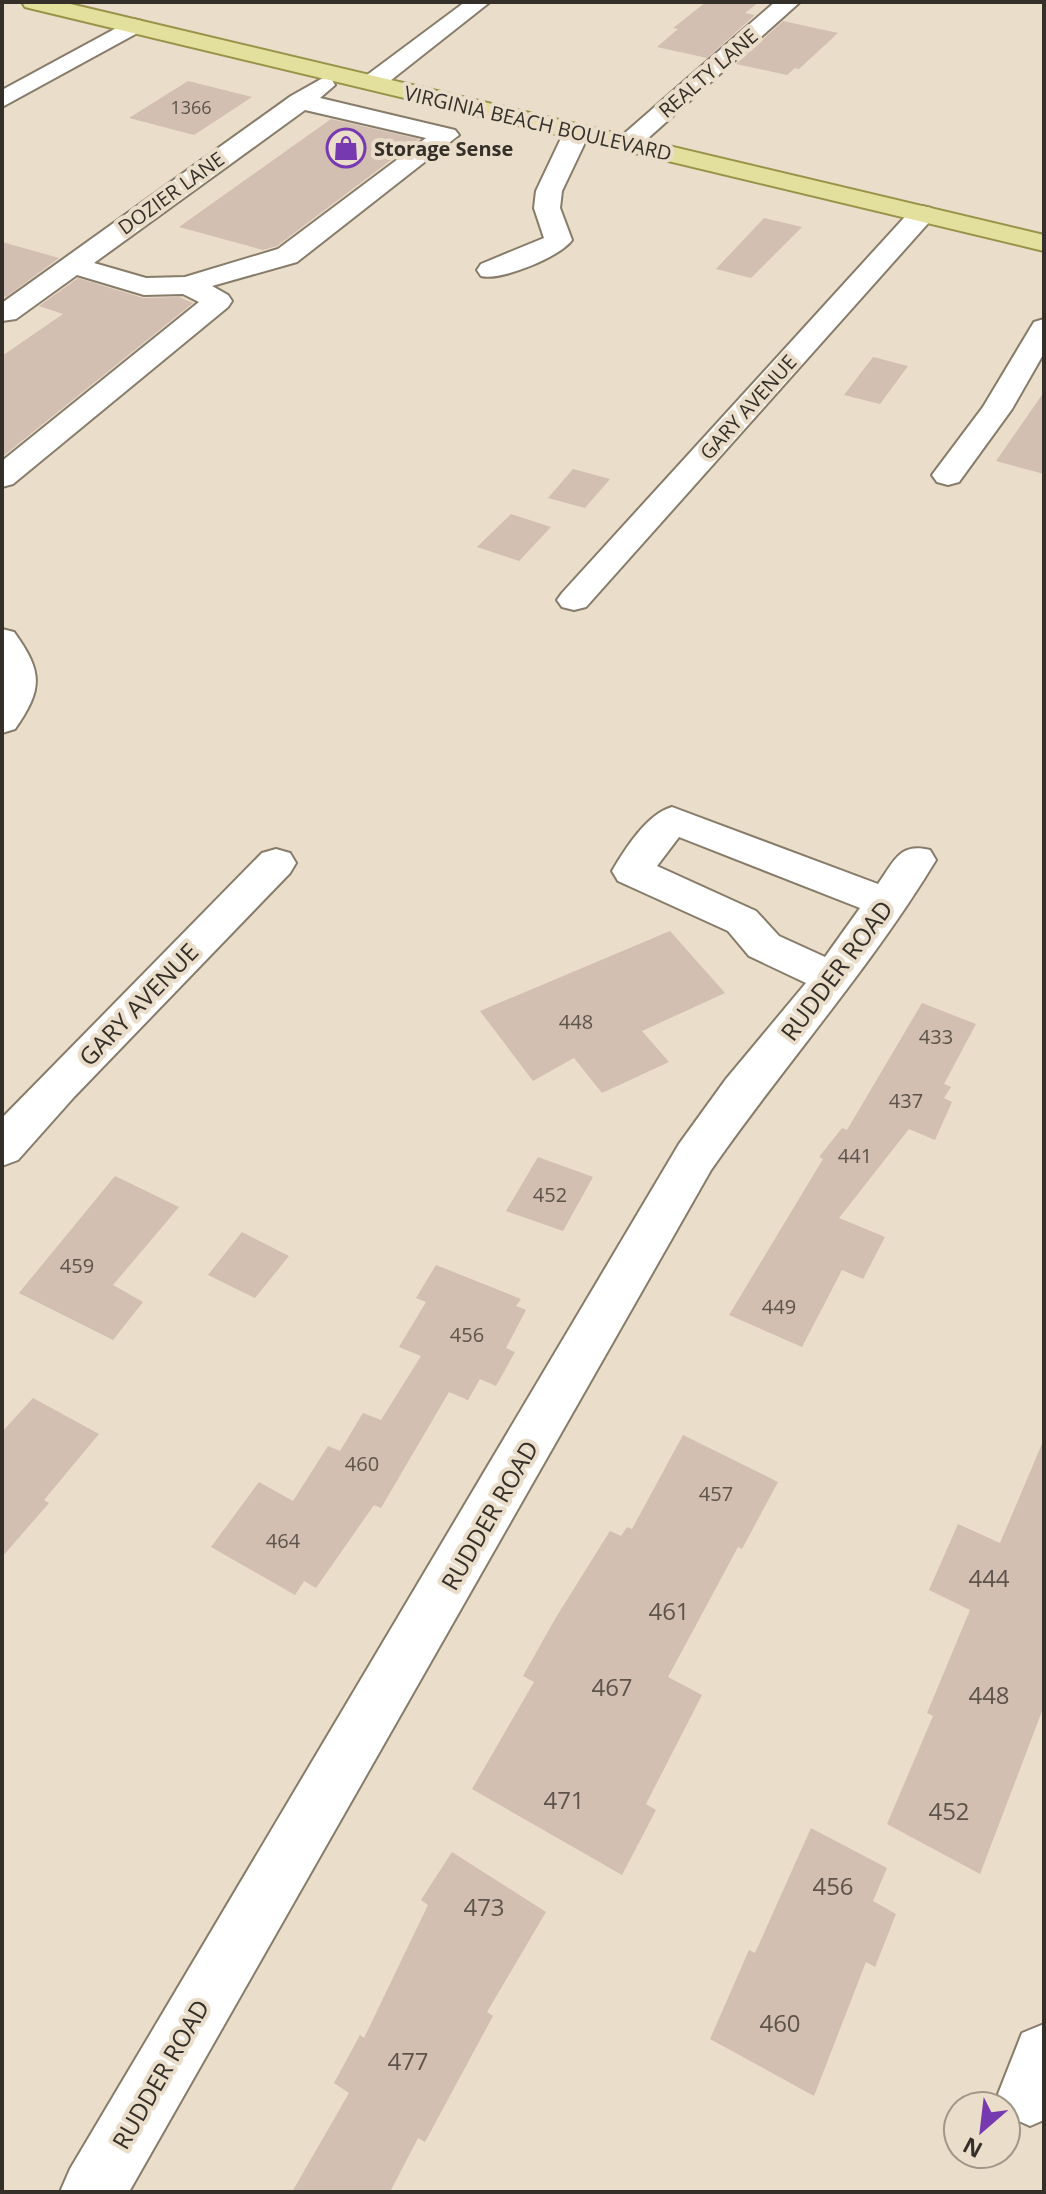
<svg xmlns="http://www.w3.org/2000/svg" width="1046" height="2194" viewBox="0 0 1046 2194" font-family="'Open Sans',sans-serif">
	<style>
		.building { fill: #d3beb2 }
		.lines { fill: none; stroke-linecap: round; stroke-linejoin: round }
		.minor-casing { stroke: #877c6a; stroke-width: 4 }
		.major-casing { stroke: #99934a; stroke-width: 4 }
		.minor { fill: #fff; fill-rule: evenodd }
		.major { fill: #e3df9d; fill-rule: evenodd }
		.labels { text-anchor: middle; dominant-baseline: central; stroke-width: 8; stroke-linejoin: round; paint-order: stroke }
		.far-number-label { font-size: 18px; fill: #5c534a }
		.far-street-label { font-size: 20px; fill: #342f28; stroke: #eaddca }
		.far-poi-label { font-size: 20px; font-weight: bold; fill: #342f28; stroke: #eaddca; text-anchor: start }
		.number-label { font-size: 20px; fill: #5c534a }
		.street-label { font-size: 24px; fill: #342f28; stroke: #eaddca }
		.near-number-label { font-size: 24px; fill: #5c534a }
	</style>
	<rect width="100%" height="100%" fill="#eaddca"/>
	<!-- building -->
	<g class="building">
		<path d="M706,2H759L745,13L755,15L707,58L657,47L678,29L673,28Z"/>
		<path d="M783,21L838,33L799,69L795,68L787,75L736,64Z"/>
		<path d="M188,81L252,97L194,135L129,118Z"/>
		<path d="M331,119L419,139L277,246L263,250L179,227Z"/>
		<path d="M764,218L802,227L751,278L716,269Z"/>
		<path d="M2,242L59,258L6,297L2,296Z"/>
		<path d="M78,278L143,298L179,297L193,303L2,457V356L63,314L39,306Z"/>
		<path d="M873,357L908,366L880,404L844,395Z"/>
		<path d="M1044,392V474L996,461Z"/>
		<path d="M573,469L610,479L585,508L548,498Z"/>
		<path d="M511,514L551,527L519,561L477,547Z"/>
		<path d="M670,931L725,993L642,1031L669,1062L602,1093L574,1058L533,1081L480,1011Z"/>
		<path d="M922,1003L976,1024L944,1084L951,1087L944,1098L952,1102L935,1140L909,1129L839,1218L885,1237L863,1279L842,1270L802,1347L729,1315L823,1159L819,1157L842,1128L847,1130Z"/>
		<path d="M538,1157L593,1177L563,1231L506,1211Z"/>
		<path d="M115,1176L179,1207L113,1285L143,1302L113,1340L19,1293Z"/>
		<path d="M242,1232L289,1256L255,1298L208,1275Z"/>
		<path d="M436,1265L521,1299L516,1306L526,1310L506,1348L515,1352L496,1386L480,1379L468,1400L449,1392L381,1508L374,1505L316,1588L304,1581L295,1595L211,1547L259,1482L293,1501L328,1446L340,1451L363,1413L381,1420L421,1356L399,1347L426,1302L416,1298Z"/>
		<path d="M33,1398L99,1434L44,1500L49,1503L2,1557V1432Z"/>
		<path d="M683,1435L778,1482L742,1549L738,1547L668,1677L702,1695L646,1804L656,1810L622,1875L472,1789L534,1682L523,1676L555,1619L610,1531L621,1536L627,1527L632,1529Z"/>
		<path d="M1044,1439V1706L980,1874L887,1824L933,1716L927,1713L970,1610L929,1590L958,1524L1000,1543Z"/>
		<path d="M811,1828L887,1868L873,1901L896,1914L875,1967L866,1962L814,2096L710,2039L749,1950L755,1953Z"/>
		<path d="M452,1852L546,1912L487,2012L493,2016L425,2142L418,2138L390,2192H292L349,2093L334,2083L360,2035L364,2038L428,1905L421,1900Z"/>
	</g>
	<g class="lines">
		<defs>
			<g id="minor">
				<path d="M465,2H490L381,88H363L360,83L363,78Z"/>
				<path d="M775,2H800L636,149H618L614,144L618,139Z"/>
				<path d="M133,19L141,21L145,26L141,31L2,107V90Z"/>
				<path d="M323,78L332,80L335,85L320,98L455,130L459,135L297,262L212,286L228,295L232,301L228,307L13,484L2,487V461L199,302L183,294L144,295L77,275L16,319L2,321V303L291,96ZM305,110L426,138L278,249L185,277L146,278L94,263Z"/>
				<path d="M577,124L586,127L590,132L562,191L560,208L572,240C560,257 501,281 481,276L477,270L481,264L544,238L534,208L536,191L564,132L568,127Z"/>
				<path d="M922,206L931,208L935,214L931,220L586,607L574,610L562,607L557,600L562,593L913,208Z"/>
				<path d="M1044,319V353L1012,409L959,482L948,485L937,482L932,475L983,407L1034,322Z"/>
				<path d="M2,629L14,632C43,672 43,689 15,729L2,733Z"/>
				<path d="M672,807L878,884C894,862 899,842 930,850L936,860C870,969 784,1065 711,1170L129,2192H60L70,2169L679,1144L726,1079L806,983L749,956L728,931L618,881L612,871C625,849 647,814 672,807ZM679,837L860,908L825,957L779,936L756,911L657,866Z"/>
				<path d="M276,849L290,853L296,863L290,873L74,1097L18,1160L2,1166V1118L262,853Z"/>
				<path d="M1044,2024V2120L1030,2126L1008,2116L1006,2106L998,2094L1022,2033Z"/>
			</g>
			<path id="major" d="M22,2H62L1044,235V251L33,9L25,7Z"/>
		</defs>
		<!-- minor casing -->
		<use href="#minor" class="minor-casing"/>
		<!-- major casing -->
		<use href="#major" class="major-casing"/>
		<!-- minor -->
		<use href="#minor" class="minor"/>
		<!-- major -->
		<use href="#major" class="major"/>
	</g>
	<!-- icons -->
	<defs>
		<symbol id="shop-ring" viewBox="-11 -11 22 22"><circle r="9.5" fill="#eaddca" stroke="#7639af" stroke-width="1.5"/><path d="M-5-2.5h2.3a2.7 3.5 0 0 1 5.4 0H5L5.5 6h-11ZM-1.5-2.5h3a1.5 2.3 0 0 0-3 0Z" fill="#7639af"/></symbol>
	</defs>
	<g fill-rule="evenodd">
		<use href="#shop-ring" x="324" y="126" width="44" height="44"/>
	</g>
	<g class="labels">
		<!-- far-number labels -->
		<g class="far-number-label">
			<text x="191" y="107">1366</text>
		</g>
		<!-- far-street labels -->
		<g class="far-street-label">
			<text transform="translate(708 73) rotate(-41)">REALTY LANE</text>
			<text transform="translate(538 123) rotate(13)">VIRGINIA BEACH BOULEVARD</text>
			<text transform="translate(171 193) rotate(-36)">DOZIER LANE</text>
			<text transform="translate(748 407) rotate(-48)">GARY AVENUE</text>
		</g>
		<!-- far-poi labels -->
		<g class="far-poi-label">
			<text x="374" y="148">Storage Sense</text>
		</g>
		<!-- number labels -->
		<g class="number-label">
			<text x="576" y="1021">448</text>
			<text x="936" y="1036">433</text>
			<text x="906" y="1100">437</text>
			<text x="855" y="1155">441</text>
			<text x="550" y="1194">452</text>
			<text x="77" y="1265">459</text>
			<text x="779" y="1306">449</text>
			<text x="467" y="1334">456</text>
			<text x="362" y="1463">460</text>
			<text x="716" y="1493">457</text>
			<text x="283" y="1540">464</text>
		</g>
		<!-- street labels -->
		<g class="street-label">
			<text transform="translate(836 970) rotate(-53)">RUDDER ROAD</text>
			<text transform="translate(138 1004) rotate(-46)">GARY AVENUE</text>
			<text transform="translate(489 1515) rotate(-60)">RUDDER ROAD</text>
			<text transform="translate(160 2074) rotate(-60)">RUDDER ROAD</text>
		</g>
		<!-- near-number labels -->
		<g class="near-number-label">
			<text x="989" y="1577">444</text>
			<text x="669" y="1610">461</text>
			<text x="612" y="1686">467</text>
			<text x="989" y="1694">448</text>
			<text x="564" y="1799">471</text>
			<text x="949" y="1810">452</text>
			<text x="833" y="1885">456</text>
			<text x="484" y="1906">473</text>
			<text x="780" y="2022">460</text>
			<text x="408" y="2060">477</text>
		</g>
	</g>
	<!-- border -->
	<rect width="1046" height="2194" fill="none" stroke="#342f28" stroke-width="8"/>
	<!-- north arrow -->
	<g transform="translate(982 2130) rotate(208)"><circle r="38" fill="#eaddca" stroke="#a19789" stroke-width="2"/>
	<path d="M0-6L14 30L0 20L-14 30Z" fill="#7639af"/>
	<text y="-12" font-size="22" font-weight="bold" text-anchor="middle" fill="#342f28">N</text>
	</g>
</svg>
